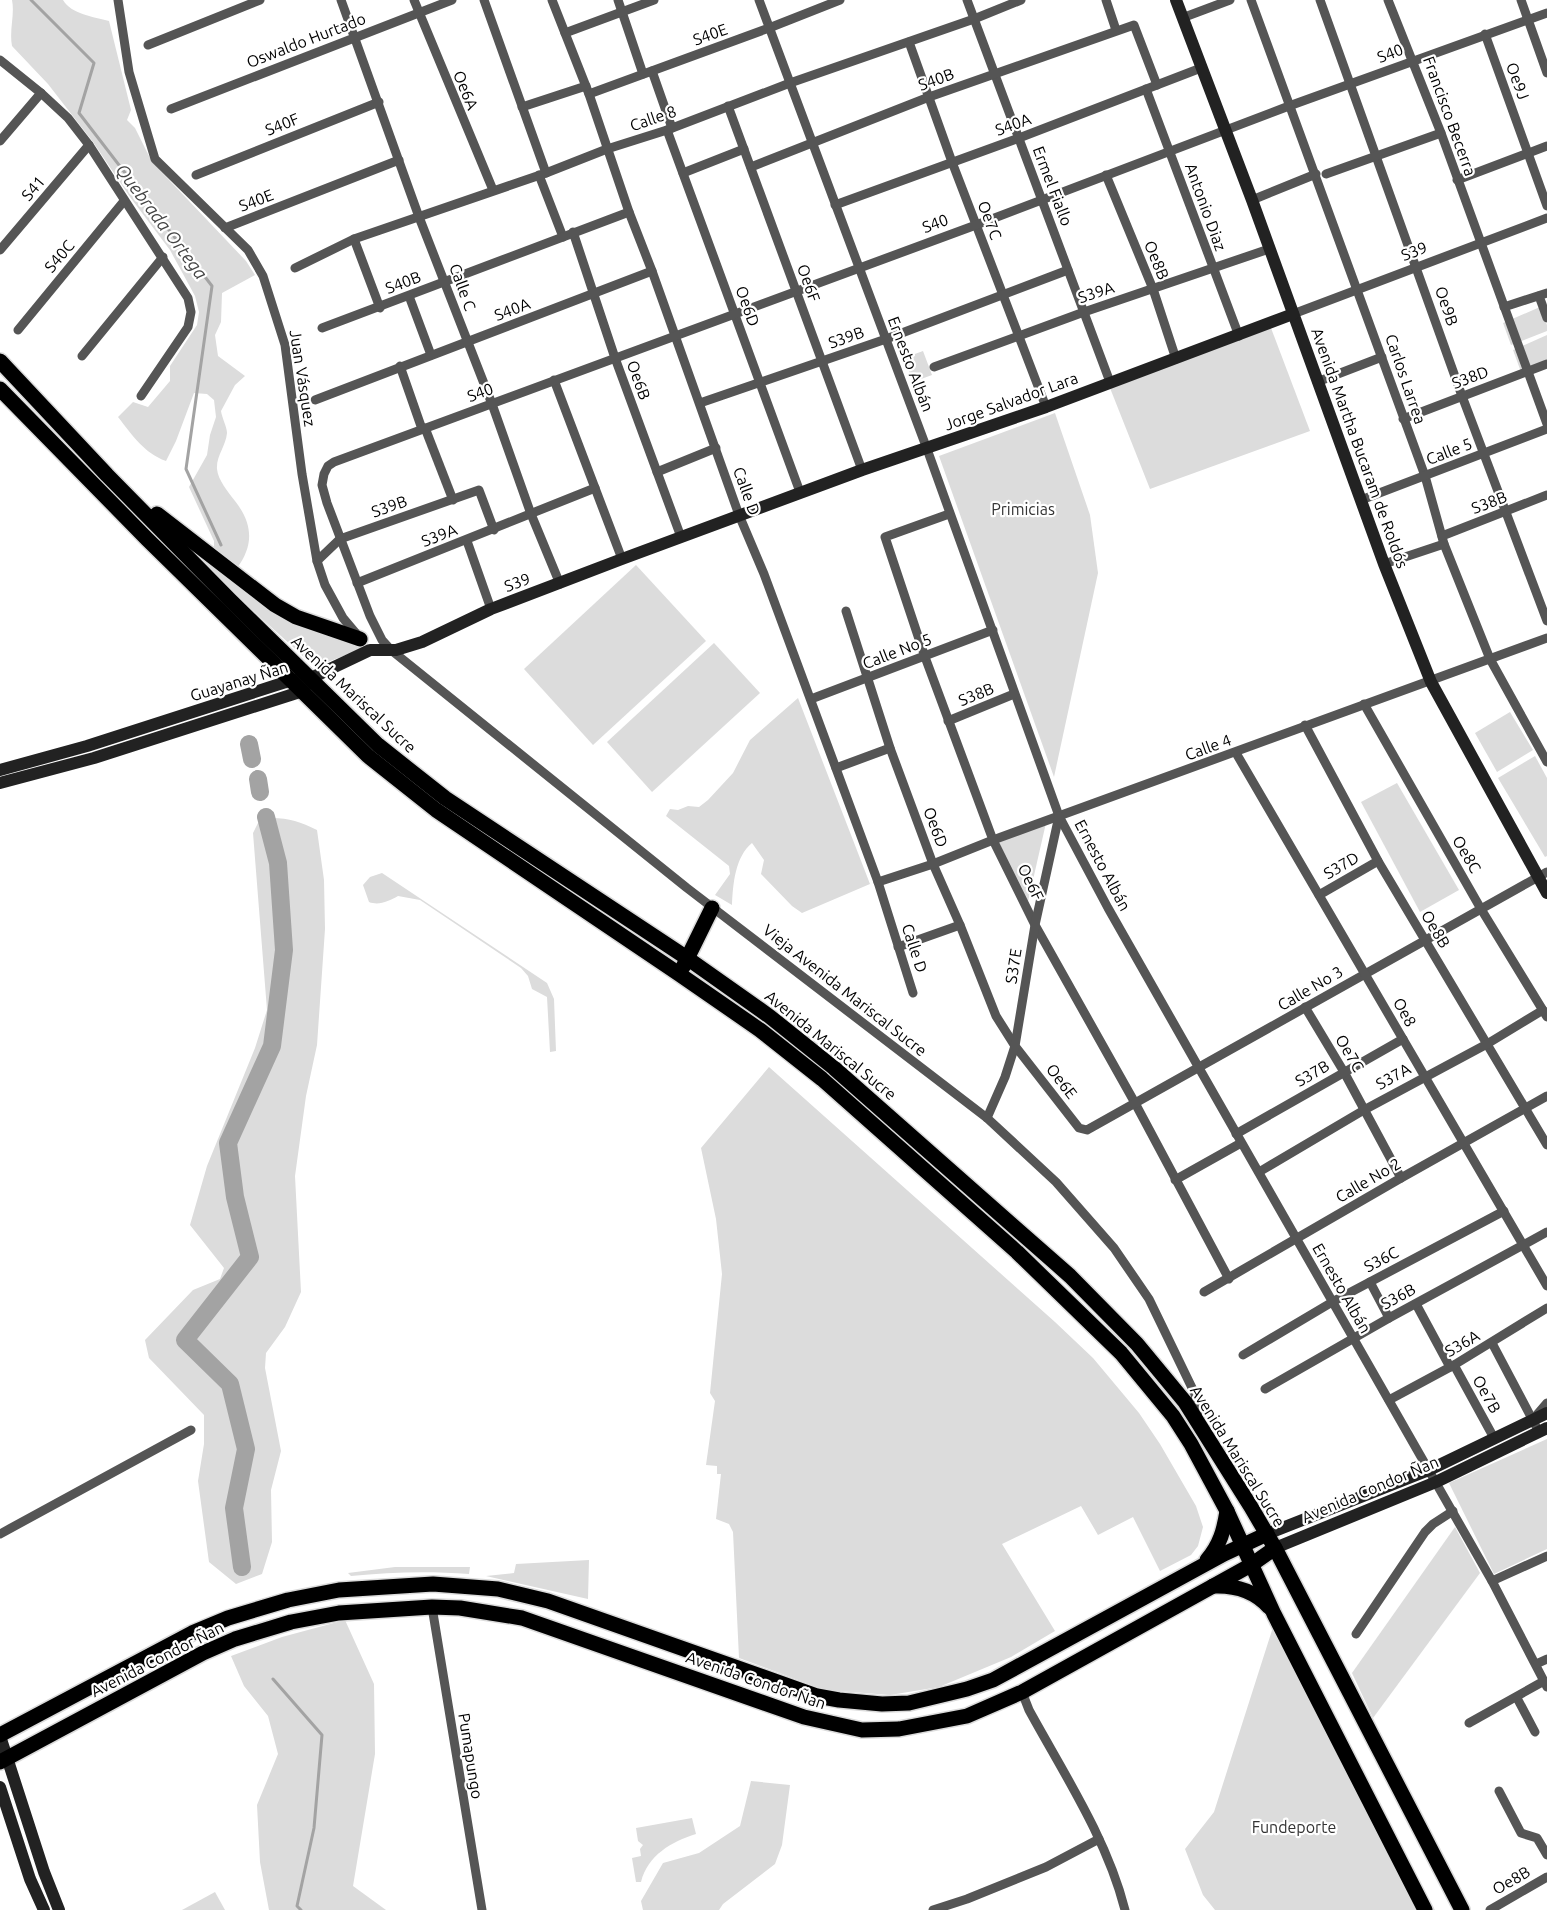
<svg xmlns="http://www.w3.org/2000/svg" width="1547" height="1910" viewBox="0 0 1547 1910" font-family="Ubuntu,sans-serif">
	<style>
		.green { fill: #dcdcdc }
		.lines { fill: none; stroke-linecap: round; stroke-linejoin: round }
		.stream { stroke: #a3a3a3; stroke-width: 3 }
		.river { stroke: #a3a3a3; stroke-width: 18 }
		.primary-casing { stroke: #dbdbdb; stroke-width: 18 }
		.street { stroke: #555; stroke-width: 9 }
		.secondary { stroke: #222; stroke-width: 12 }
		.primary { stroke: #000; stroke-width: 15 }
		.labels { text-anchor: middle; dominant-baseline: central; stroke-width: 4.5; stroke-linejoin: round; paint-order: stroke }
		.street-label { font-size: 16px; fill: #000; stroke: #fff }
		.park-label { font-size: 16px; fill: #333; stroke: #fff }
		.water-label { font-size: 18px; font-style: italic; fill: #444; stroke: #fff }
	</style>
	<rect width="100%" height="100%" fill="#fff"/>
	<!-- green -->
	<g class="green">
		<path d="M12,0H63C71,14 94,17 109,21L131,110L127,120L135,128L152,162L246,261L255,275L222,293L221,322L215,335L218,356L245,376L235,385L221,411C222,418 227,427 227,433C226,446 216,456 217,469C218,480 228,492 235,501C253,524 254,545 237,568L214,549V541L189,487L207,455L210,435L216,417L214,400L207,394L194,393L176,441L166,461C144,453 132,435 118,417L133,402L148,407L170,381V366L197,325L199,312L195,296L170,250L130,197L93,142L48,84L12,46C9,30 15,15 12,0Z"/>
		<path d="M1540,307L1547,325V331L1511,345L1503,323Z"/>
		<path d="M1271,328L1310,431L1150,489L1110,388Z"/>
		<path d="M1547,335V362L1521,372L1513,350Z"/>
		<path d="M923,351L932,375L913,382L904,358Z"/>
		<path d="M1055,413L1090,515L1098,573L1054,777L939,456Z"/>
		<path d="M203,551L324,630L364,648L315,667L194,557Z"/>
		<path d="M636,565L706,641L593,745L524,669Z"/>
		<path d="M714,643L760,693L652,792L607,742Z"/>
		<path d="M798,698L870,884L802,913L792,906L761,874L764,860L752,843C735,857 733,884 732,905L715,895L730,874L729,866L666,816L670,809L678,810L688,806L699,807L708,800L733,773L750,740Z"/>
		<path d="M1510,712L1533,750L1497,772L1475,733Z"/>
		<path d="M1535,756L1547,778V856L1545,857L1498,778Z"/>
		<path d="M1397,783L1459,890L1420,912L1361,802Z"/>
		<path d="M272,818C289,818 301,822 317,830L324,880L325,929L317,1045L306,1096L295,1176L301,1292L285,1327L266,1353L265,1368L281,1451L271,1490L272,1542L262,1574L236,1584L209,1562L198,1481L204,1444V1415L149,1358L145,1340L193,1290L220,1279L224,1268L190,1225L207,1166L255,1048L267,1010L253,833L258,823Z"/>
		<path d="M1046,823L1027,906L999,842Z"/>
		<path d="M382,873L547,983L554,999L556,1051L550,1052L547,997L532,989L528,976L521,968L420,900L398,896C389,901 379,906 369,902L363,885L370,877Z"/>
		<path d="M769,1067L1055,1322L1093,1358L1139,1413L1160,1444L1196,1506L1203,1527L1198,1546L1191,1555L1160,1571L1133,1517L1098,1535L1081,1506L1002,1544L1055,1631L1011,1657L939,1687L890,1695L825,1690L739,1658L733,1532L729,1524L716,1519L721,1474H717V1466L706,1465L715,1401L710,1393L722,1274L716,1219L701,1148Z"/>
		<path d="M1547,1439V1549L1494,1574L1449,1483Z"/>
		<path d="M1455,1527L1480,1573L1373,1718L1352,1673Z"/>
		<path d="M589,1560L588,1599L486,1576L514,1573L516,1564Z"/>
		<path d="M395,1567H470L469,1574C429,1571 391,1572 351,1576L348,1573Z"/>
		<path d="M345,1620L374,1684L375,1754L353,1886L386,1910H269L260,1862L257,1805L278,1754L268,1716L244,1686L231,1656L282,1637Z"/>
		<path d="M1274,1624L1435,1910H1215L1203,1895L1185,1849L1214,1812Z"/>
		<path d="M751,1781L790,1785L782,1845L775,1864L723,1904L719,1910H643L641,1901L663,1863L699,1853L740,1826Z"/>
		<path d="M692,1818L696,1834C671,1842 648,1855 641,1882H636L632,1858L641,1856L640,1849L643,1845L638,1841L636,1828Z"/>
		<path d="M215,1892L225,1910H182Z"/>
	</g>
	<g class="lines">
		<!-- stream -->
		<g class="stream">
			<path d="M31,0L94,63L79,113L212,286L186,469L221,545"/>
			<path d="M273,1679L322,1735L314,1828L297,1906L301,1910"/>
		</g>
		<!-- river -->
		<g class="river">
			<path d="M249,744L252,759"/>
			<path d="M258,779L260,792"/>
			<path d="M242,1567L234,1508L246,1449L230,1384L185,1340L250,1257L235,1197L228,1143L272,1046L284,950L278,863L266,817"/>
		</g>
		<defs>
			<g id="primary">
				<path d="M0,361L107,475L230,600L378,745L445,798L687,958L769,1016L834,1068L1070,1276L1137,1344L1185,1402L1251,1507L1275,1548L1462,1910"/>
				<path d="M0,389L147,539L368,756L436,810L679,974L760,1030L822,1079L1017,1252L1121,1353L1173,1416L1191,1444L1227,1511L1274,1614L1425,1910"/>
				<path d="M157,514L275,605L296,617L360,639"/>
				<path d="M683,967L712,908"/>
				<path d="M1207,1560C1220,1545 1224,1530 1227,1511"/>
				<path d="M1213,1586C1235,1585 1254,1590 1269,1607"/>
				<path d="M0,1735L192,1633L228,1618L288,1600L339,1590L433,1584L498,1589L548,1601L817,1696L839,1700L882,1704L909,1703L967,1689L993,1680L1224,1554L1267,1534"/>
				<path d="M0,1762L203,1653L235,1639L291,1622L339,1613L432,1607L460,1608L522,1618L804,1717L862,1730L899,1729L967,1716L1022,1692L1251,1565L1275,1548"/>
			</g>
		</defs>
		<!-- primary casing -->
		<use href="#primary" class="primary-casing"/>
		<!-- street -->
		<g class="street">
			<path d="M118,0L129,72L155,159L248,250L263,276L285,345L302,474L317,561L325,585L343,618L359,637"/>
			<path d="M341,0L419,217L492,404L531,514L560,584"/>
			<path d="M414,0L493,190"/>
			<path d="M484,0L546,173"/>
			<path d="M552,0L589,94L629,212L652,271L739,515L764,574L878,882L913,993"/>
			<path d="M618,0L643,74"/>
			<path d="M759,0L927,449L1059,816L1108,908L1199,1068L1492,1581L1547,1687"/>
			<path d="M967,0L1110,382"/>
			<path d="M1106,0L1116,30"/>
			<path d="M1251,0L1425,476L1444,544L1490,659L1547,762"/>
			<path d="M1320,0L1462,396L1547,621"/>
			<path d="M1388,0L1441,133L1547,424"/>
			<path d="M1521,0L1547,73"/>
			<path d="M1182,18L1230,0"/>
			<path d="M565,33L654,0"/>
			<path d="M1485,34L1547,206"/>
			<path d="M909,42L952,162L1046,407"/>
			<path d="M148,45L260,0"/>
			<path d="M0,60L41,93L68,118L89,145L188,298L191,312L188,327L141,396"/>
			<path d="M652,71L672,128"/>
			<path d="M1146,89L1239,336"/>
			<path d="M589,94L769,28L840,0"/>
			<path d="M728,106L862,470"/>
			<path d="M522,107L586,86"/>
			<path d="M171,109L452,0"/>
			<path d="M667,130L800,492"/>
			<path d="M0,141L41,93"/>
			<path d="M751,167L929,97L1134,25L1157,85"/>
			<path d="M683,173L744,149"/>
			<path d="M1326,174L1441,133"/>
			<path d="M196,175L379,102"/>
			<path d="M539,175L563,237"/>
			<path d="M1106,175L1153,289L1176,359"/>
			<path d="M1457,180L1547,146"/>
			<path d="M1252,200L1316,174"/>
			<path d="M835,205L1019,138L1201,68"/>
			<path d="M225,228L399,160"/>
			<path d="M573,232L615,358L681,537"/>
			<path d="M354,239L380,308"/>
			<path d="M0,250L89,145"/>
			<path d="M295,268L354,239L546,173L607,149L667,130L790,83L974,19L1021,0"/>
			<path d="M409,296L431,355"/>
			<path d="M1539,296L1547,318"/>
			<path d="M1504,307L1547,293"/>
			<path d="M1293,314L1547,218"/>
			<path d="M322,328L629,212"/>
			<path d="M18,330L124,201"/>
			<path d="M82,356L163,257"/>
			<path d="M400,366L422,429"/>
			<path d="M934,367L1084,312L1269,249"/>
			<path d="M554,380L622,559"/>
			<path d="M1317,382L1382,357"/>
			<path d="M315,400L652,271"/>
			<path d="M700,403L886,339L1068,270"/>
			<path d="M1403,419L1547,364"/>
			<path d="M425,428L453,500"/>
			<path d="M657,472L716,448"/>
			<path d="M1361,500L1547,429"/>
			<path d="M949,514L885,537L925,657L993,840L1035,925L1135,1103L1229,1279"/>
			<path d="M1442,536L1547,495"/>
			<path d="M467,541L491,609"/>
			<path d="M317,561L340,539L479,490L494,530"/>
			<path d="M1384,564L1444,544"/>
			<path d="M357,583L595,488"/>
			<path d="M846,611L890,748L933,864L960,925L996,1016L1015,1046L1079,1128L1087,1130L1547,872"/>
			<path d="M811,699L993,630"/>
			<path d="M1364,704L1481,909L1547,1017"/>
			<path d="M948,721L1014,694"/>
			<path d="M1305,725L1378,861L1547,1145"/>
			<path d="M1236,753L1547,1286"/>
			<path d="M836,768L890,748"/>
			<path d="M878,882L933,864L993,840L1547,638"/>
			<path d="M1319,895L1378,861"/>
			<path d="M898,947L960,925"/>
			<path d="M1305,1007L1344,1072L1401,1178"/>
			<path d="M987,1118L1005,1077L1015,1046L1035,925L1059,816"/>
			<path d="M1236,1134L1403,1039"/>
			<path d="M1259,1172L1364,1110L1487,1044L1543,1010"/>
			<path d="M1175,1180L1241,1143"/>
			<path d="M1370,1282L1389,1318"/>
			<path d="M1204,1292L1401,1178L1547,1096"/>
			<path d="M1416,1304L1450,1367"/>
			<path d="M1492,1343L1539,1432"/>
			<path d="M1243,1355L1334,1301L1504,1211"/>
			<path d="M1454,1365L1494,1438"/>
			<path d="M1265,1389L1389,1318L1547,1232"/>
			<path d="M1389,1400L1454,1365L1547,1308"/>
			<path d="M1535,1417L1547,1403"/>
			<path d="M1198,1420L1195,1394L1149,1299L1114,1248L1056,1182L987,1118L687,888L391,650L382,640L370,616L327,503L322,485L324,474L328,466L334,462L976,225L1289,106L1547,13"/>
			<path d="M0,1534L191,1430"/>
			<path d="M1492,1581L1547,1556"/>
			<path d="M432,1607L482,1910"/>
			<path d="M1356,1634L1425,1532L1433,1524L1453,1511"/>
			<path d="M1536,1664L1547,1659"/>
			<path d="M1022,1692L1029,1710C1064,1774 1107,1839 1125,1910"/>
			<path d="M1517,1698L1535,1732"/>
			<path d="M1469,1723L1544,1681"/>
			<path d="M1499,1791L1521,1833L1537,1838L1547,1855"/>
			<path d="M933,1910L967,1899L1046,1867L1099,1839"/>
			<path d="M1490,1910L1547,1877"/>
		</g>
		<!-- secondary -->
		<g class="secondary">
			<path d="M1176,0L1252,200L1384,564L1431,682L1547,893"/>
			<path d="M0,770L87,746L292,680L309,679L370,650H396L422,642L491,609L622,559L862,470L1046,407L1293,314"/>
			<path d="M0,783L94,758L303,691L306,685"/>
			<path d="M1267,1534L1429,1470L1547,1413"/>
			<path d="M1275,1548L1436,1482L1547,1428"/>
			<path d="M0,1736L44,1872L59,1910"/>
			<path d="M0,1787L30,1879L44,1910"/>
		</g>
		<!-- primary -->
		<use href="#primary" class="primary"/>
	</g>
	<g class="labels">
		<!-- street labels -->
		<g class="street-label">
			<text transform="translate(710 34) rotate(-20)">S40E</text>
			<text transform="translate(306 40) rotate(-21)">Oswaldo Hurtado</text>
			<text transform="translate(1390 53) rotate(-21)">S40</text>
			<text transform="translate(936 79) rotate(-20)">S40B</text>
			<text transform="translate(1518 81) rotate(70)">Oe9J</text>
			<text transform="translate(466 90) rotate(68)">Oe6A</text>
			<text transform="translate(1450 116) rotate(70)">Francisco Becerra</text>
			<text transform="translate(653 118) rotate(-19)">Calle 8</text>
			<text transform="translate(282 124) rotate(-22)">S40F</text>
			<text transform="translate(1013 124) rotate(-20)">S40A</text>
			<text transform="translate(1053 186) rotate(69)">Ermel Fiallo</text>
			<text transform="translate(33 188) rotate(-50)">S41</text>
			<text transform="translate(256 200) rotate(-21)">S40E</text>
			<text transform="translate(1206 207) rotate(70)">Antonio Diaz</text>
			<text transform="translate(990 220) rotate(69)">Oe7C</text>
			<text transform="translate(935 223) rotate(-20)">S40</text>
			<text transform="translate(1414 251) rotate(-21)">S39</text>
			<text transform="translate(59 256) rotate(-50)">S40C</text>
			<text transform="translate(1157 260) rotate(68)">Oe8B</text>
			<text transform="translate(403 282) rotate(-21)">S40B</text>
			<text transform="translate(809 283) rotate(70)">Oe6F</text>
			<text transform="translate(463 287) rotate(70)">Calle C</text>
			<text transform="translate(1096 292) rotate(-18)">S39A</text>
			<text transform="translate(748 306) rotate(70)">Oe6D</text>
			<text transform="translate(1447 306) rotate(71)">Oe9B</text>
			<text transform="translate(512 309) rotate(-21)">S40A</text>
			<text transform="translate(846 337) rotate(-19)">S39B</text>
			<text transform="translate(911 364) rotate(69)">Ernesto Albán</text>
			<text transform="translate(1470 377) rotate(-21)">S38D</text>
			<text transform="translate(303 378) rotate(81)">Juan Vásquez</text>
			<text transform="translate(1406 379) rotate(71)">Carlos Larrea</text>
			<text transform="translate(639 380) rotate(70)">Oe6B</text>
			<text transform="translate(480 392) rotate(-20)">S40</text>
			<text transform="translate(1011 401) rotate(-20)">Jorge Salvador Lara</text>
			<text transform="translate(1360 448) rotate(70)">Avenida Martha Bucaram de Roldós</text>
			<text transform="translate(1449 451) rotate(-21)">Calle 5</text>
			<text transform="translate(747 491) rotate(70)">Calle D</text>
			<text transform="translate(1489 502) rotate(-21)">S38B</text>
			<text transform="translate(389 506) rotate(-19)">S39B</text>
			<text transform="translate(439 535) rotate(-21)">S39A</text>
			<text transform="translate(517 582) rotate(-20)">S39</text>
			<text transform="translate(897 651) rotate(-21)">Calle No 5</text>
			<text transform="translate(239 681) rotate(-17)">Guayanay Ñan</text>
			<text transform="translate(354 694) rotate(43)">Avenida Mariscal Sucre</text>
			<text transform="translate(976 694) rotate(-22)">S38B</text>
			<text transform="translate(1208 747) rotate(-20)">Calle 4</text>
			<text transform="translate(936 827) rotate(69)">Oe6D</text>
			<text transform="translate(1467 854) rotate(60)">Oe8C</text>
			<text transform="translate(1103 865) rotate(62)">Ernesto Albán</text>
			<text transform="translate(1341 865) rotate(-30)">S37D</text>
			<text transform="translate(1031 882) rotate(64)">Oe6F</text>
			<text transform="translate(1436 929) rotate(59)">Oe8B</text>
			<text transform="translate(915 948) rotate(72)">Calle D</text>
			<text transform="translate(1013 966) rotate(-81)">S37E</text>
			<text transform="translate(1310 988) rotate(-30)">Calle No 3</text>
			<text transform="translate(845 990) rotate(38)">Vieja Avenida Mariscal Sucre</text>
			<text transform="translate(1405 1012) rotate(61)">Oe8</text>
			<text transform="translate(831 1045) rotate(39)">Avenida Mariscal Sucre</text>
			<text transform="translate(1350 1053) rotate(60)">Oe7C</text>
			<text transform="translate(1312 1073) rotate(-30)">S37B</text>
			<text transform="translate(1393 1076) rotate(-29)">S37A</text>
			<text transform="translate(1062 1081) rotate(52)">Oe6E</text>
			<text transform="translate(1368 1180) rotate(-30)">Calle No 2</text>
			<text transform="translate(1381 1259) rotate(-28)">S36C</text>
			<text transform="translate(1342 1288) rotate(60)">Ernesto Albán</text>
			<text transform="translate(1398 1296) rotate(-28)">S36B</text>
			<text transform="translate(1462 1343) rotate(-30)">S36A</text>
			<text transform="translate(1487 1394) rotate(61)">Oe7B</text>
			<text transform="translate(1238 1456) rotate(58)">Avenida Mariscal Sucre</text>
			<text transform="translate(1370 1489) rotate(-23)">Avenida Condor Ñan</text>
			<text transform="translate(157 1659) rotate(-27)">Avenida Condor Ñan</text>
			<text transform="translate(756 1680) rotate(19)">Avenida Condor Ñan</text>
			<text transform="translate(471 1756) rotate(81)">Pumapungo</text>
			<text transform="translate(1511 1880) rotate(-30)">Oe8B</text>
		</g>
		<!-- park labels -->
		<g class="park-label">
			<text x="1023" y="509">Primicias</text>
			<text x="1294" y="1827">Fundeporte</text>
		</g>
		<!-- water labels -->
		<g class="water-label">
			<text transform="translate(162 221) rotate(53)">Quebrada Ortega</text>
		</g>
	</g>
</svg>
